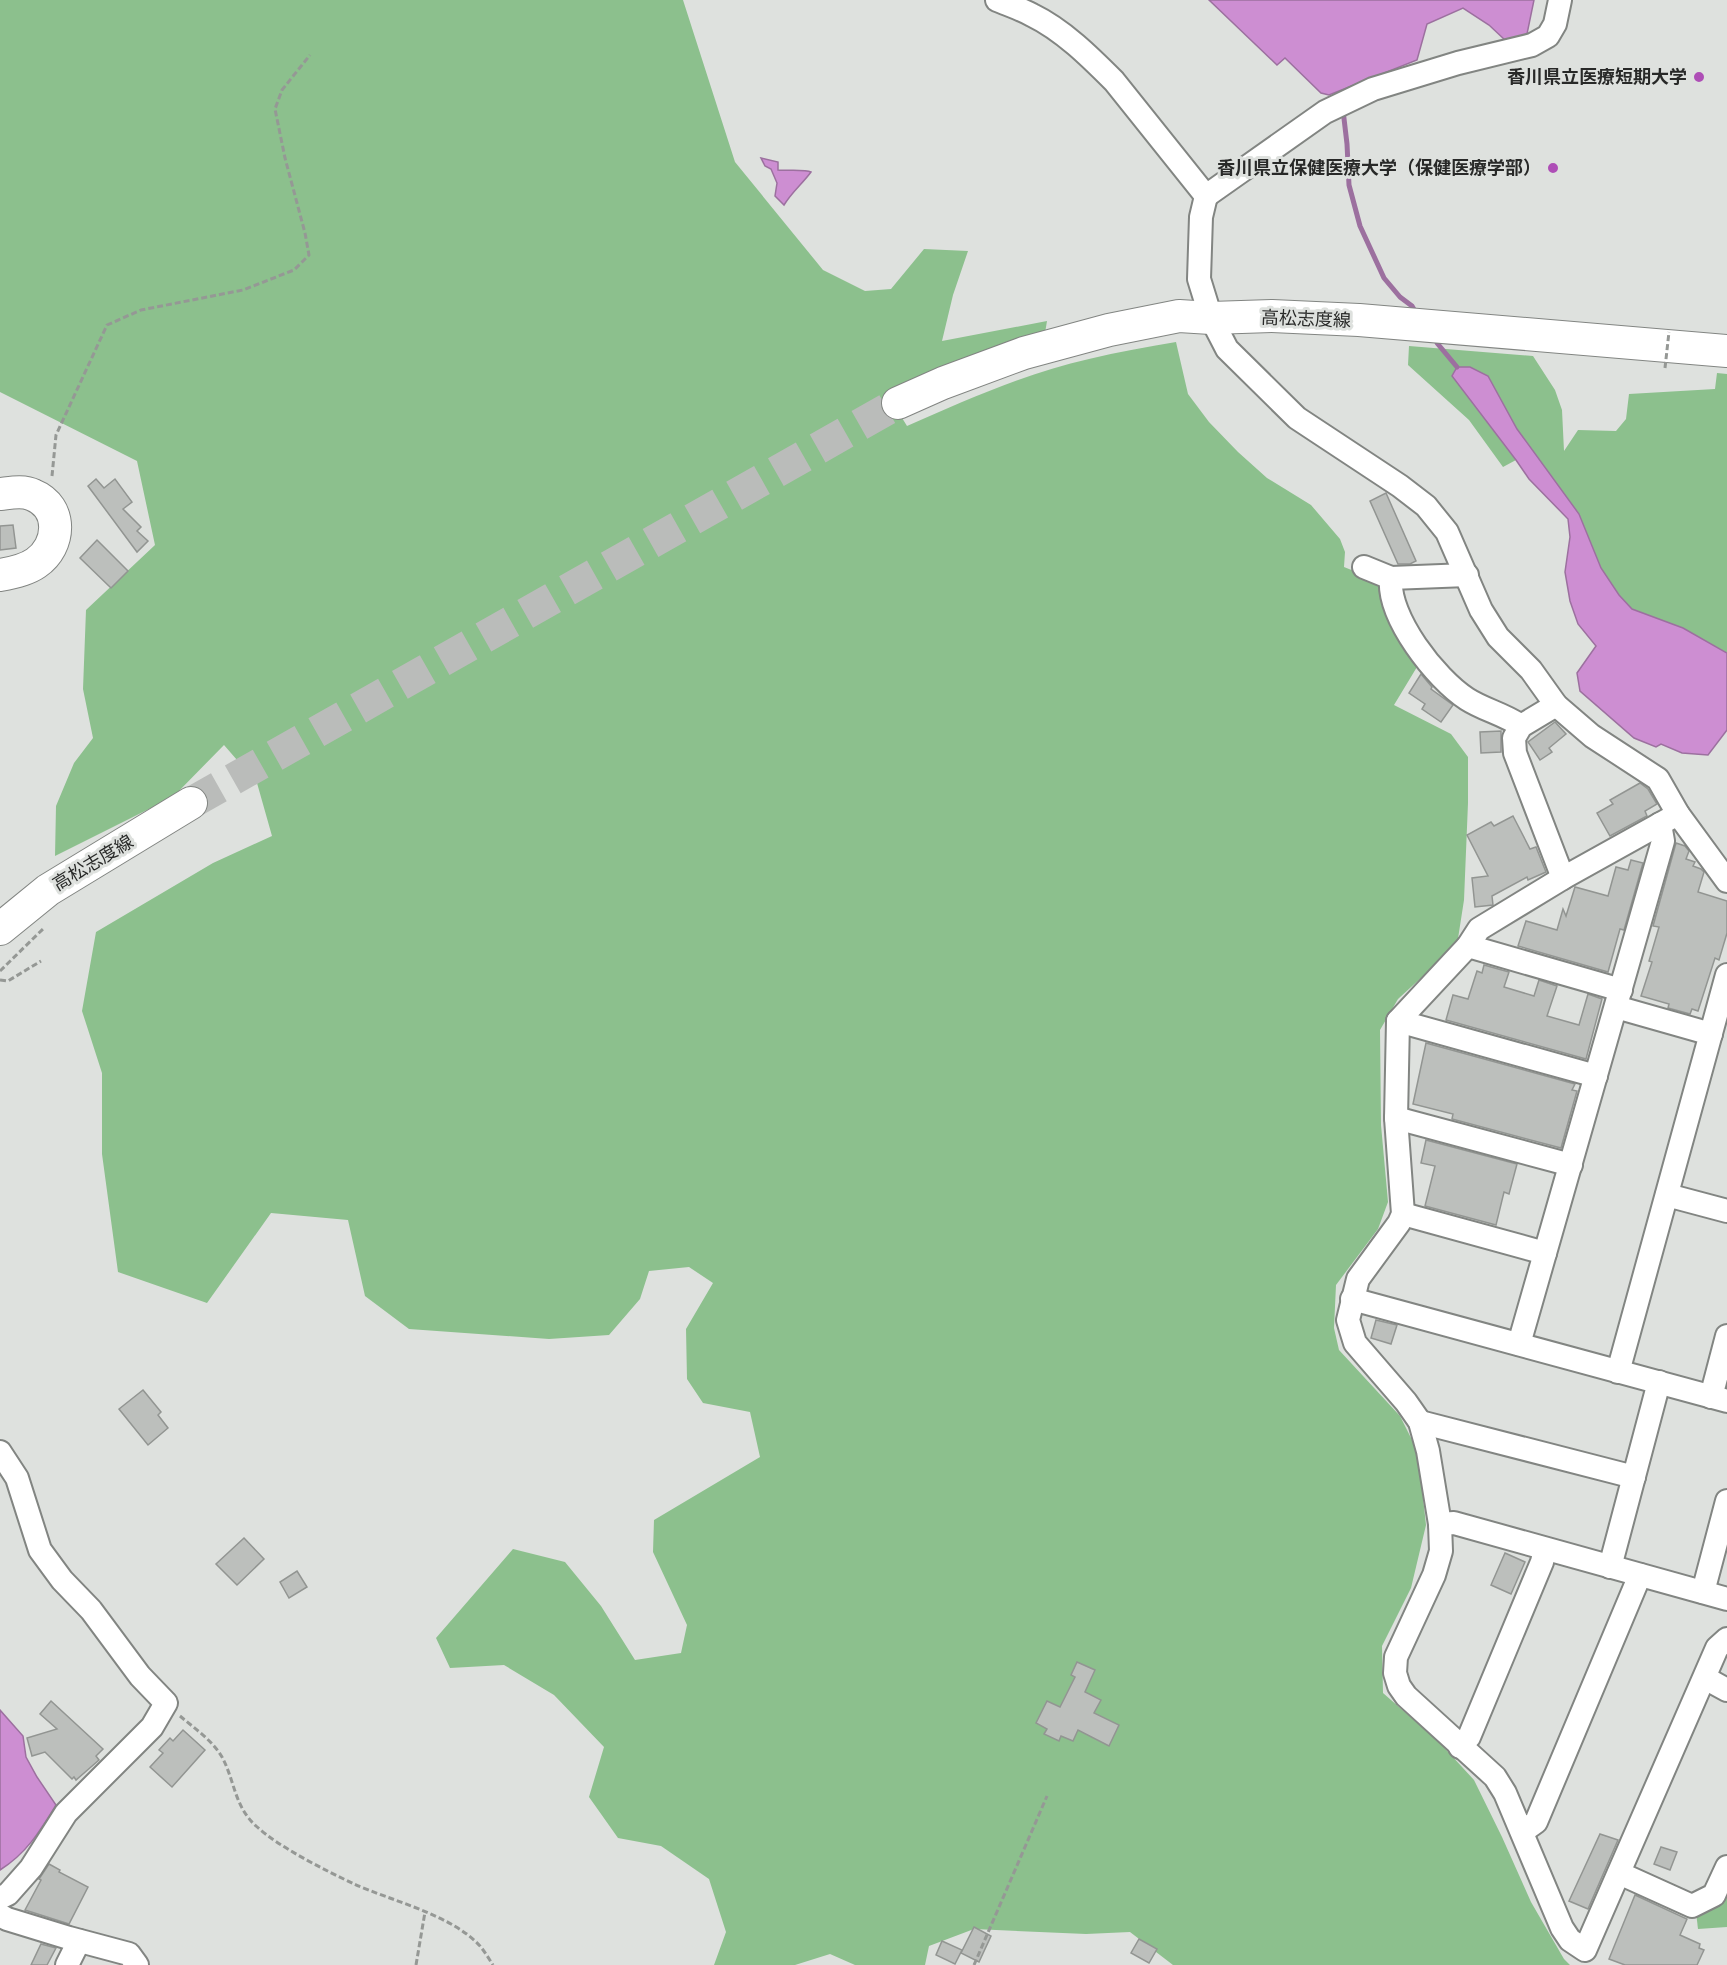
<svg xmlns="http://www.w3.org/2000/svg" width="1727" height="1965" font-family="'Space Grotesk','Noto Sans JP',sans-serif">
<rect width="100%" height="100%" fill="#dee1de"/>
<g fill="#8cc08d">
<path d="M 0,0 L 683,0 L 735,162 L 823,270 L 865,291 L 891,289 L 924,249 L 968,251 L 953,295 L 942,341 L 1047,321 L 1044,339 L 891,400 L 907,426 C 966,400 1026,373 1089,359 C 1118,352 1147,347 1176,342 L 1188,394 L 1209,422 L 1238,452 L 1267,478 L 1311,505 L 1340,539 L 1345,552 L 1344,567 L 1379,581 L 1385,610 L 1420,662 L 1394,705 L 1451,734 L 1468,757 L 1468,803 L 1464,900 L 1457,945 L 1398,999 L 1380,1030 L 1381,1125 L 1388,1202 L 1378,1229 L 1336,1285 L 1334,1328 L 1339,1350 L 1400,1416 L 1418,1452 L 1426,1525 L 1411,1588 L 1382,1646 L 1383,1693 L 1439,1742 L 1474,1780 L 1502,1837 L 1531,1902 L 1564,1959 L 1570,1965 L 1173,1965 L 1130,1932 L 1086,1934 L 974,1929 L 929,1946 L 925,1965 L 855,1965 L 830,1954 L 795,1965 L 714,1965 L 726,1932 L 709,1879 L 661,1846 L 618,1838 L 589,1797 L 604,1747 L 554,1695 L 504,1665 L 450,1668 L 436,1638 L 513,1549 L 565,1562 L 601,1606 L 635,1660 L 681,1653 L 687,1625 L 653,1552 L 654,1520 L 760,1457 L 750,1412 L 703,1403 L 687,1379 L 686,1329 L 713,1283 L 689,1267 L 649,1271 L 640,1299 L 609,1335 L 549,1339 L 409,1329 L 365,1296 L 348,1220 L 271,1213 L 207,1303 L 118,1272 L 102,1154 L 102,1073 L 82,1011 L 96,932 L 213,863 L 272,836 L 257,783 L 224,745 L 173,797 L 55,856 L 56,806 L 74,763 L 93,738 L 83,689 L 86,610 L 155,545 L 137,461 L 0,392 Z"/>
<path d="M 1409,346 L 1533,356 L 1555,390 L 1562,410 L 1564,451 L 1578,430 L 1616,431 L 1626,419 L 1629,394 L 1715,389 L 1717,373 L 1727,374 L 1727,653 L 1683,628 L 1632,609 L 1619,595 L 1601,568 L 1579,514 L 1517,429 L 1488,376 L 1470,367 L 1457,367 L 1452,376 L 1516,460 L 1503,467 L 1469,420 L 1408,365 Z"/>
<path d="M 1727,1880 L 1727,1927 L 1698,1929 L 1696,1912 Z"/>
</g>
<g fill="#cd8ed2" stroke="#9c709f" stroke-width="1.5">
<path d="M 1209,0 L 1534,0 L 1527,34 L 1506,41 L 1489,25 L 1463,8 L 1427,24 L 1417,60 L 1329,95 L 1321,93 L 1285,58 L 1277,65 Z"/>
<path d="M 761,158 L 778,162 L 778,170 C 787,171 805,169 811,172 C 803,183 792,192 784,205 L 775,196 L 777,183 L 771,169 L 765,166 Z"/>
<path d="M 1457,367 L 1470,367 L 1488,376 L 1517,429 L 1579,514 L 1601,568 L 1619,595 L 1632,609 L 1683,628 L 1727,653 L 1727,730 L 1708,755 L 1682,753 L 1661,744 L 1656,747 L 1634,738 L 1580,691 L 1577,673 L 1596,646 L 1578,624 L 1570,601 L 1565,572 L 1570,537 L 1568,519 L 1529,479 L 1516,460 L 1452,376 Z"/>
<path d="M 0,1710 L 23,1736 L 26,1757 L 37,1777 L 56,1805 C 40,1831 27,1853 0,1870 Z"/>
</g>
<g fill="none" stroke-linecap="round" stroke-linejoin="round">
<g stroke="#9c709f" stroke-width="5">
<path d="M 1343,110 L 1347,144 L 1349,185 L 1360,226 L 1384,278 L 1400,297 L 1412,306 L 1416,313"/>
<path d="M 1437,343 L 1457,367"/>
</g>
</g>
<g fill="#bcbfbc" stroke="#929592" stroke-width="1.5">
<path d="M 96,479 L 104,488 L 115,479 L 132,502 L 123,509 L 141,527 L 137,531 L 148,541 L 137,552 L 88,486 Z"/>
<path d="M 1386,493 L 1416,561 L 1410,564 L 1398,564 L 1370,501 Z"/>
<path d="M 13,525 L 16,548 L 0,550 L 0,526 Z"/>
<path d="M 97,540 L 128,571 L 111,588 L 80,558 Z"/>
<path d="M 1421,674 L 1432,687 L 1431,689 L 1453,705 L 1441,722 L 1422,709 L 1425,704 L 1409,693 Z"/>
<path d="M 1555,722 L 1566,734 L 1549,748 L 1552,752 L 1540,760 L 1528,742 Z"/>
<path d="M 1501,731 L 1501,752 L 1481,753 L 1480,732 Z"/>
<path d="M 1640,783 L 1648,789 L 1657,804 L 1645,811 L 1647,816 L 1610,836 L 1597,813 L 1613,804 L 1610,800 Z"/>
<path d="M 1513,816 L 1530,849 L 1536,847 L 1546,872 L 1528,880 L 1527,877 L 1492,896 L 1493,905 L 1475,907 L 1472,878 L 1488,876 L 1467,835 L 1491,822 L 1494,826 Z"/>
<path d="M 1676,843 L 1685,846 L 1689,851 L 1686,859 L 1695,862 L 1693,866 L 1701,869 L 1704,872 L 1698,892 L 1727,901 L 1727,933 L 1719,960 L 1715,958 L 1698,1011 L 1692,1009 L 1690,1014 L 1668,1008 L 1669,1004 L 1641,996 L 1652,962 L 1649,961 L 1659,927 L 1653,926 Z"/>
<path d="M 1631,860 L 1643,863 L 1624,930 L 1620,929 L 1608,972 L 1518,946 L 1526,921 L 1557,930 L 1563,909 L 1566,916 L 1575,887 L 1608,896 L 1616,867 L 1628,870 Z"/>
<path d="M 1484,965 L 1509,972 L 1504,987 L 1534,996 L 1539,980 L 1557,986 L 1547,1016 L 1579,1025 L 1588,994 L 1602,999 L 1586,1059 L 1446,1020 L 1453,995 L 1468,999 L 1477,971 L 1482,973 Z"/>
<path d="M 1426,1043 L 1575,1084 L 1572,1090 L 1577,1091 L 1561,1148 L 1452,1119 L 1453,1114 L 1413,1104 Z"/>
<path d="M 1426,1140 L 1517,1164 L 1509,1194 L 1504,1192 L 1496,1225 L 1425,1206 L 1435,1166 L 1421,1163 Z"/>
<path d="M 1376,1320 L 1397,1325 L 1391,1344 L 1371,1338 Z"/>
<path d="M 143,1390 L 161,1412 L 158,1415 L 168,1428 L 148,1445 L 119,1409 Z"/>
<path d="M 244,1538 L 264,1559 L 237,1585 L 216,1564 Z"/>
<path d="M 1505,1553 L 1525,1562 L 1511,1594 L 1491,1585 Z"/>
<path d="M 297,1571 L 307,1587 L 289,1598 L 280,1582 Z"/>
<path d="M 1077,1662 L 1095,1670 L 1085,1692 L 1101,1700 L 1094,1713 L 1119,1725 L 1109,1746 L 1078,1730 L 1073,1741 L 1061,1736 L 1059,1741 L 1044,1734 L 1047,1729 L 1036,1723 L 1047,1701 L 1060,1707 L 1075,1677 L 1071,1675 Z"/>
<path d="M 51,1701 L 103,1749 L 96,1756 L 99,1760 L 76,1780 L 74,1777 L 72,1779 L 45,1752 L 32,1756 L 27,1738 L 57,1729 L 40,1714 Z"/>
<path d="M 183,1730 L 205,1750 L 172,1787 L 150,1767 L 163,1753 L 159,1750 L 170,1738 L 173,1741 Z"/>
<path d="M 1600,1834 L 1618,1840 L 1588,1909 L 1569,1901 Z"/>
<path d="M 1661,1847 L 1677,1852 L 1670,1870 L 1654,1864 Z"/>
<path d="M 49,1864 L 60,1870 L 59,1872 L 88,1887 L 69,1924 L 25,1910 L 41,1880 L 39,1879 Z"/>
<path d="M 1635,1895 L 1687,1919 L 1680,1935 L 1700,1944 L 1699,1948 L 1704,1950 L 1697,1965 L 1625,1965 L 1609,1959 Z"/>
<path d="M 974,1927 L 991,1936 L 979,1962 L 961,1953 Z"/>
<path d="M 1139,1939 L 1157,1949 L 1149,1963 L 1131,1953 Z"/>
<path d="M 942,1941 L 962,1950 L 955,1964 L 936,1955 Z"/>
<path d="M 41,1944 L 56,1948 L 47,1965 L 31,1965 Z"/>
</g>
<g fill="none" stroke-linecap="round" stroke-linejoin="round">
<path stroke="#babcba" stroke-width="32" stroke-dasharray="32 16" stroke-linecap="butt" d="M 191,803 L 898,403"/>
<defs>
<g id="street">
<path d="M 997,0 C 1009,5 1021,9 1032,15 C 1063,30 1090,57 1114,81 L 1206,196 L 1201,217 L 1199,279 L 1211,318 L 1227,349 L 1297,418 L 1400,486 L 1426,506 L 1447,532 L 1481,610 L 1498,637 L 1531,670 L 1556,705 L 1592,736 L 1658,779 L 1678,814 L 1727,881"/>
<path d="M 1206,196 L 1325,112 L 1373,89 L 1458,63 L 1532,45 L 1548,36 L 1555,24 L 1560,0"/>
<path d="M 1364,567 L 1391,578 C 1387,617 1436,679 1467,699 C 1484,710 1504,714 1521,726"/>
<path d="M 1391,578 L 1467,575"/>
<path d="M 1556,705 L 1521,726 L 1514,738 L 1515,753 L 1563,878"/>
<path d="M 1678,814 L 1563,878 L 1479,929 L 1468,946 L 1398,1021 L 1396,1118 L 1403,1214 L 1399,1223 L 1358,1279 L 1348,1320 L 1355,1343 L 1406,1402 L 1420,1422 L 1428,1451 L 1440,1524 L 1441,1551 L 1434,1575 L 1396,1657 L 1395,1673 L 1399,1686 L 1406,1696 L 1495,1777 L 1505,1793 L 1562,1928 L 1570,1940 L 1585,1950 L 1717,1648 L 1727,1639"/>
<path d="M 1468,946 L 1621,990"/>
<path d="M 1616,1007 L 1711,1034"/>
<path d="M 1398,1021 L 1596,1076"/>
<path d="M 1396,1118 L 1571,1165"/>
<path d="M 1667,1195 L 1727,1211"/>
<path d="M 1403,1214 L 1545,1253"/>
<path d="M 1352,1299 L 1727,1401"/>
<path d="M 1519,1344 L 1663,841 L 1660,824"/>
<path d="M 1618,1372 L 1727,975"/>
<path d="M 1711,1397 L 1727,1336"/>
<path d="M 1420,1422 L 1634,1477"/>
<path d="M 0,1452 L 17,1478 L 40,1550 L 62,1580 L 91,1610 L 140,1676 L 166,1703 L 152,1727 L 66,1813 L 31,1868 L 8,1894 L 0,1898"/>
<path d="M 1440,1524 L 1454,1523 L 1727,1599"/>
<path d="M 1610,1567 L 1659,1382"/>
<path d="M 1703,1592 L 1727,1501"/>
<path d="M 1705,1678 L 1727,1690"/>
<path d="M 1460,1747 L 1469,1737 L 1542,1562 L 1545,1549"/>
<path d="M 1522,1832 L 1536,1822 L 1640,1575"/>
<path d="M 1619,1873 L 1692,1906 L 1714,1895 L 1727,1867"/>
<path d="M 0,1915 L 7,1919 L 69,1938 L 129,1954 L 137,1965"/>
<path d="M 67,1965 L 79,1941"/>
</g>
<g id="secondary">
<path d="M 898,403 L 943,383 L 1024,353 L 1109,330 L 1179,316 L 1211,318 L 1272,316 L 1359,320 L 1727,351"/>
<path d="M 0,494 C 10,493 23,490 33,495 C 63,507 61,546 36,563 C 26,570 12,573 0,575"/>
<path d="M 0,929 L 48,890 L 191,803"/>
</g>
</defs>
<use href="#street" stroke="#828582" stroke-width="26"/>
<use href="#secondary" stroke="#828582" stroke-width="34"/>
<g stroke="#959895" stroke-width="3" stroke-dasharray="6 3" stroke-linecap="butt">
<path d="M 52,476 L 56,435 L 107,325 L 141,310 L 243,290 L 294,270 L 309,255 L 305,233 L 285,158 L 275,109 L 282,90 L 310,55"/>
<path d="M 0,971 L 45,927"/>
<path d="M 0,980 L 8,981 L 41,961"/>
<path d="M 180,1716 C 194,1728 213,1741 222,1757 C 235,1781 234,1806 256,1826 C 280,1848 325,1870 354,1884 C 392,1901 452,1915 480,1946 C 485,1952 489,1959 493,1965"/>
<path d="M 416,1965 L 425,1912"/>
<path d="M 974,1965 L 1047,1796"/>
</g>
<use href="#street" stroke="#fff" stroke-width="22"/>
<use href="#secondary" stroke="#fff" stroke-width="32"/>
<path stroke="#959895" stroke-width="3" stroke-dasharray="6 3" stroke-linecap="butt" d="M 1665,368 L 1669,332"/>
</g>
<g fill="#ae4eb6" stroke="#dee1de" stroke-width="2">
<circle cx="1699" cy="77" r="6"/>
<circle cx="1553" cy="168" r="6"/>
</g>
<g text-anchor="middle" stroke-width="6" stroke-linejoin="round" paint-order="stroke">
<g font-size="18" font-weight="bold" fill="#282928" stroke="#dee1de" text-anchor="end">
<text x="1687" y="83">香川県立医療短期大学</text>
<text x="1541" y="174">香川県立保健医療大学（保健医療学部）</text>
</g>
<g font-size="18" fill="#282928" stroke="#dee1de">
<text transform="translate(1306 319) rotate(2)" y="6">高松志度線</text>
<text transform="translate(93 863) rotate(-31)" y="6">高松志度線</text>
</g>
</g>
</svg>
